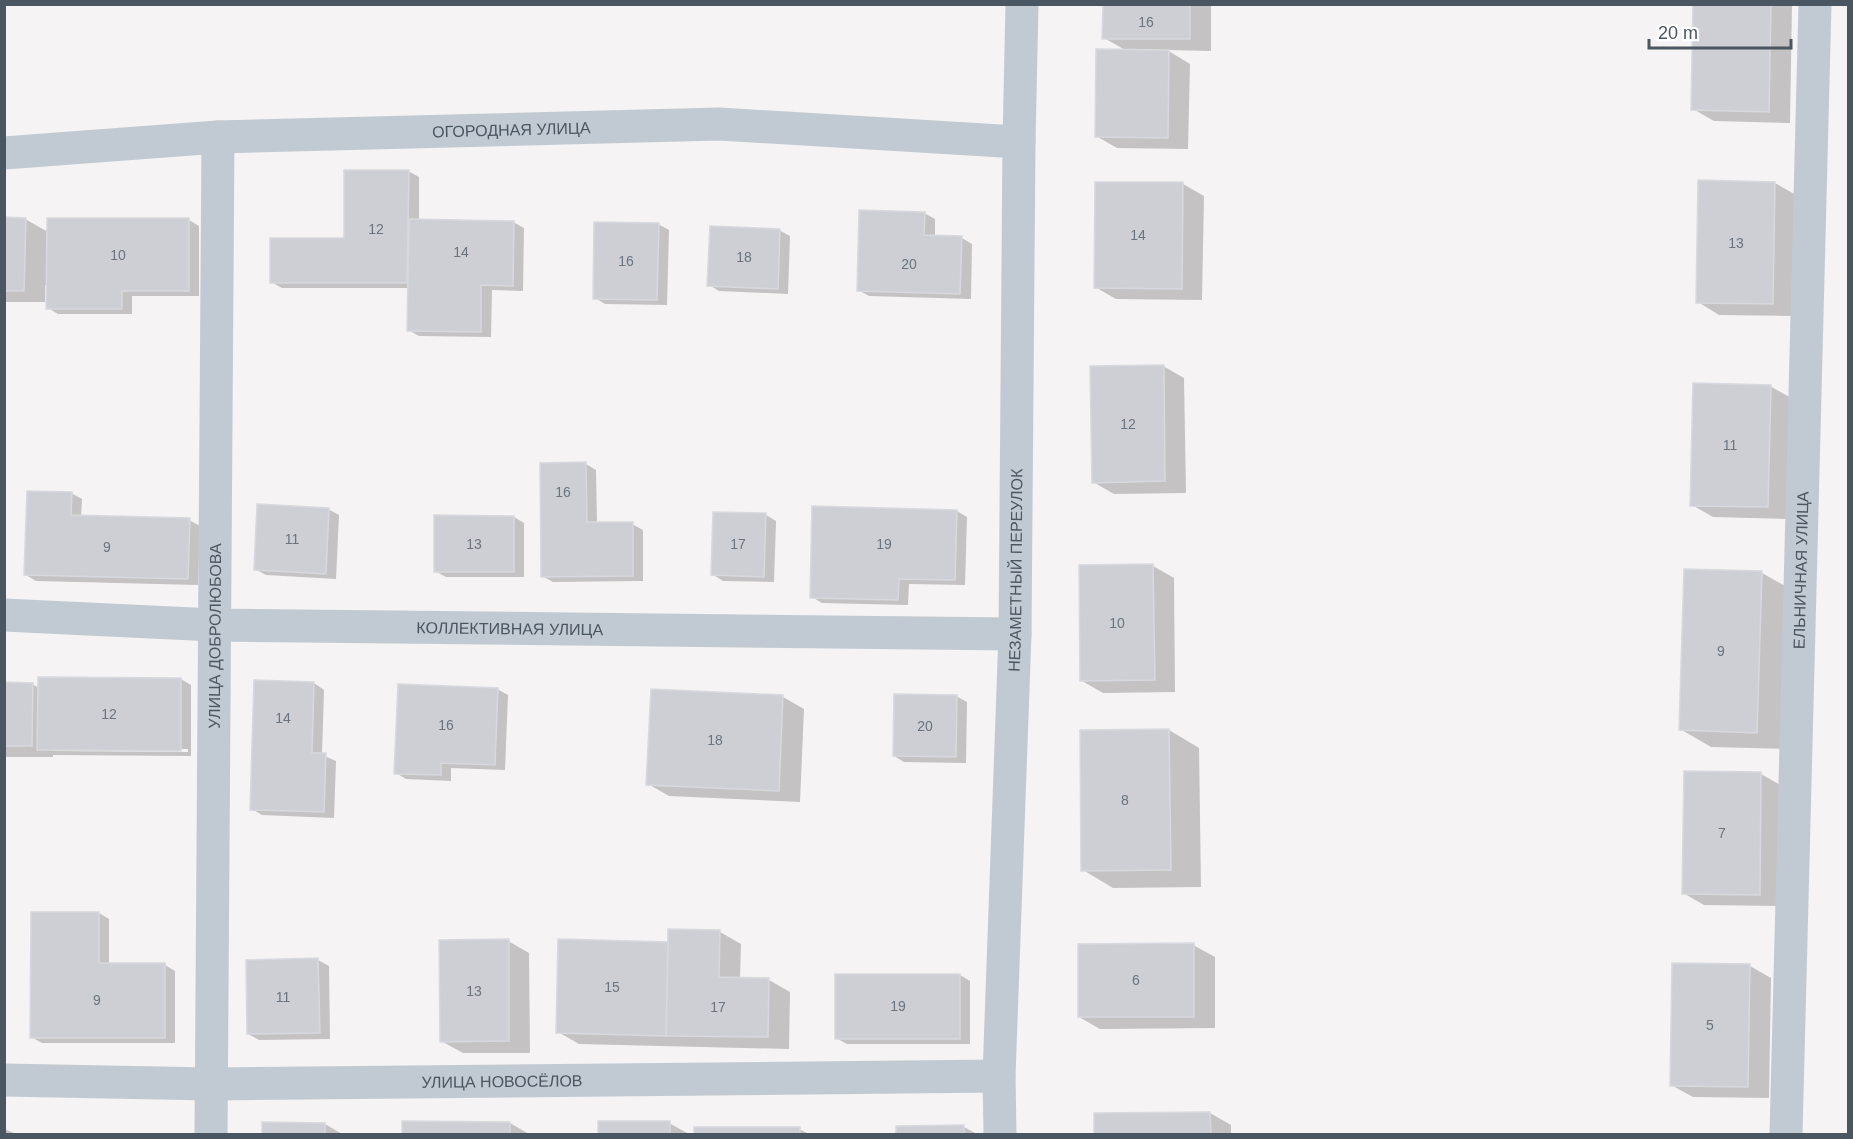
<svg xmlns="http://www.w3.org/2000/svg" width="1853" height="1139" font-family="Arial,sans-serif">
<rect width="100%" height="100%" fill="#f5f3f3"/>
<g fill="#0003" fill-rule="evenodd">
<path d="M 1104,4 L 1211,4 L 1211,51 L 1167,50 L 1190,64 L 1188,149 L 1117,148 L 1096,136 L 1127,51 L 1104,38 Z"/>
<path d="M 1695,4 L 1792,4 L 1790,123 L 1714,121 L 1693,109 Z"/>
<path d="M 408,171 L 419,177 L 419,221 L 513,222 L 524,228 L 523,291 L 492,290 L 491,337 L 419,336 L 408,330 L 409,288 L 282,288 L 271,282 L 346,240 Z"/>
<path d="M 1699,182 L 1775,183 L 1796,195 L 1794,316 L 1719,315 L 1698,302 Z"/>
<path d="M 1183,184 L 1204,196 L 1202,300 L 1116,299 L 1095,287 Z"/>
<path d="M 924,213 L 935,219 L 935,237 L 962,238 L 972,244 L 971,299 L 869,296 L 858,290 Z"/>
<path d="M 4,219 L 25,219 L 48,232 L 189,220 L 199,226 L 199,296 L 132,296 L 132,314 L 58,314 L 48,308 L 48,285 L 45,285 L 45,302 L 4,302 Z"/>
<path d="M 658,224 L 669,230 L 667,305 L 605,304 L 595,298 Z"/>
<path d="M 779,230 L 790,236 L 788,294 L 719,291 L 709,285 Z"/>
<path d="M 1163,366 L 1184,378 L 1186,493 L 1114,494 L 1093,482 Z"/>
<path d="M 1770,386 L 1791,398 L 1789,519 L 1713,517 L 1692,505 Z"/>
<path d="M 586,464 L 596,470 L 597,524 L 632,524 L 643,530 L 643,581 L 553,582 L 542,576 Z"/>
<path d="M 71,493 L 82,499 L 81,517 L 189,520 L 200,526 L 198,585 L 36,581 L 26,575 Z"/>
<path d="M 328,509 L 339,515 L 336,579 L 266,575 L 255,569 Z"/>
<path d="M 957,511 L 967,517 L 965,585 L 909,584 L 908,605 L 822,603 L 812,597 Z"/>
<path d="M 766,515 L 776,521 L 774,582 L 723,581 L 712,574 Z"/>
<path d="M 514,517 L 524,523 L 524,577 L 446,577 L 435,571 Z"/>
<path d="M 1153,566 L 1174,578 L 1175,692 L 1103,693 L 1082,681 Z"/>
<path d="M 1686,570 L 1762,573 L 1792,590 L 1787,749 L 1711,747 L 1680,729 Z"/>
<path d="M 181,679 L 191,685 L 191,756 L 53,755 L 53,757 L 4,757 L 4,684 L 32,684 L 39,688 ZM 53,748 L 188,749 L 188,752 L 53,751 Z"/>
<path d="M 314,683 L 324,690 L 322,755 L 336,761 L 334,818 L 262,815 L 252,809 Z"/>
<path d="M 497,689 L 508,695 L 505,770 L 451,768 L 451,781 L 406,779 L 396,773 Z"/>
<path d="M 956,696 L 967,702 L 966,763 L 904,762 L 894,756 Z"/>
<path d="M 783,697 L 804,709 L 800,802 L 669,796 L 648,784 Z"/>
<path d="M 1169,730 L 1199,748 L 1201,887 L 1113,888 L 1083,870 Z"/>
<path d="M 1761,774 L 1782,786 L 1780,906 L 1704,905 L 1683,893 Z"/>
<path d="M 99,913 L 109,919 L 109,964 L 165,965 L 175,971 L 175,1043 L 42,1043 L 31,1037 Z"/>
<path d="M 720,932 L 741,944 L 740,979 L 769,980 L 790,992 L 789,1049 L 579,1044 L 558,1032 L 669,943 Z"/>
<path d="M 508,941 L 529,953 L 530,1053 L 463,1053 L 441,1041 Z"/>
<path d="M 1193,945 L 1215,957 L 1215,1028 L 1100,1029 L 1079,1017 Z"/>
<path d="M 318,960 L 329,966 L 330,1039 L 259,1040 L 248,1034 L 247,961 Z"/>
<path d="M 1750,966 L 1771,978 L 1769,1098 L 1693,1097 L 1671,1085 Z"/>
<path d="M 960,975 L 970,981 L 970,1044 L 847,1044 L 836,1038 Z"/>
<path d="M 1210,1113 L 1231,1125 L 1231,1134 L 1096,1134 L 1096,1114 Z"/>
<path d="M 404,1123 L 510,1123 L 529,1134 L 404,1134 Z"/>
<path d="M 600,1123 L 669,1123 L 689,1134 L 600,1134 Z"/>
<path d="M 264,1124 L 325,1124 L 342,1134 L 264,1134 Z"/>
<path d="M 964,1127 L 977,1134 L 898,1134 L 898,1128 Z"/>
<path d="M 695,1128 L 799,1129 L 809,1134 L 695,1134 Z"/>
<path d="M 4,1129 L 5,1129 L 16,1134 L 4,1134 Z"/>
</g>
<g fill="#cdcfd5" stroke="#d7d9de" stroke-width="1.5">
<path d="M 1103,4 L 1190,4 L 1190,39 L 1102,39 Z"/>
<path d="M 1693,4 L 1771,4 L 1769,112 L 1691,110 Z"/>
<path d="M 1096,49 L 1169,50 L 1168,138 L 1095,137 Z"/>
<path d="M 344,170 L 409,170 L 407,283 L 270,283 L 270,238 L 344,238 Z"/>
<path d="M 1698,180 L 1775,182 L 1773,304 L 1696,303 Z"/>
<path d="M 1095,182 L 1183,182 L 1182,289 L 1094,288 Z"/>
<path d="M 859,210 L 925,212 L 924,235 L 962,236 L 960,294 L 857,291 Z"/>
<path d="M 4,217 L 26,218 L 24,291 L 4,291 Z"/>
<path d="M 47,218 L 189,218 L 189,291 L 122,291 L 122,309 L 46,309 Z"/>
<path d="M 409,219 L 514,221 L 513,286 L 481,285 L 481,332 L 407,331 Z"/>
<path d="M 594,222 L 659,223 L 657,300 L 593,299 Z"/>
<path d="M 710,226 L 780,229 L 778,289 L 707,286 Z"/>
<path d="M 1164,365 L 1165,481 L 1092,483 L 1090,366 Z"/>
<path d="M 1693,383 L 1771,385 L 1768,507 L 1690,506 Z"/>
<path d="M 586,462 L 587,522 L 633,522 L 633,576 L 541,577 L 540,463 Z"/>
<path d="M 27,491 L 72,492 L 71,515 L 190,518 L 188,579 L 24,575 Z"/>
<path d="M 257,504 L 329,508 L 326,574 L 254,570 Z"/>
<path d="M 812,506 L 957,510 L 955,580 L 899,579 L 898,600 L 810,598 Z"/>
<path d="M 713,512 L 766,513 L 764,577 L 711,575 Z"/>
<path d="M 434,515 L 514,516 L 514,572 L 434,572 Z"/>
<path d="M 1153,564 L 1155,680 L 1080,681 L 1079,565 Z"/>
<path d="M 1684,569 L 1762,571 L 1757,733 L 1679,730 Z"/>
<path d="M 38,677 L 181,678 L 181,751 L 37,750 Z"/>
<path d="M 254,680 L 314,682 L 312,753 L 326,753 L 324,812 L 250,810 Z"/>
<path d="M 4,682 L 33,683 L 32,746 L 4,746 Z"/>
<path d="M 398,684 L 498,688 L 495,765 L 441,763 L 441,775 L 394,774 Z"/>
<path d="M 651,689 L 783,695 L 779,791 L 646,785 Z"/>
<path d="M 894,694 L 957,695 L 956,757 L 893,756 Z"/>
<path d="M 1169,729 L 1171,870 L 1081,871 L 1080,730 Z"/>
<path d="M 1684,771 L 1761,772 L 1760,895 L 1682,894 Z"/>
<path d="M 31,912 L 99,912 L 99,963 L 165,963 L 165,1038 L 30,1038 Z"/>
<path d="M 668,929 L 720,930 L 719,977 L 769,978 L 768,1037 L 666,1036 Z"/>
<path d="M 509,939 L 509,1041 L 440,1042 L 439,940 Z"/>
<path d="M 558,939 L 668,942 L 666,1036 L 556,1033 Z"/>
<path d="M 1194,943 L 1194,1017 L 1078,1017 L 1078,944 Z"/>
<path d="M 318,958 L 320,1033 L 247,1034 L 246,960 Z"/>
<path d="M 1672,963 L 1750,964 L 1748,1087 L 1670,1086 Z"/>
<rect x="835" y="974" width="125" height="65"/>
<path d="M 1210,1112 L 1211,1134 L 1094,1134 L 1094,1113 Z"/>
<path d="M 402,1121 L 510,1122 L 510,1134 L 402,1134 Z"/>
<rect x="598" y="1121" width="72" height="13"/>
<path d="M 262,1122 L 325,1123 L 325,1134 L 262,1134 Z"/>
<path d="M 964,1125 L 964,1134 L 896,1134 L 896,1126 Z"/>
<rect x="694" y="1127" width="106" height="7"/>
</g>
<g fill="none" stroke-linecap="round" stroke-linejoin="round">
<g stroke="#c1cad2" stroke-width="33">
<path id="s1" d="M 4,153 L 218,137 L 719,124 L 1019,142"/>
<path id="s2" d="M 4,615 L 214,625 L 1015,634"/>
<path id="s3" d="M 4,1080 L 211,1084 L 999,1076"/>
<path id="s4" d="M 211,1134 L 218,137"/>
<path id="s5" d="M 1000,1134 L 999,1076 L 1015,634 L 1019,142 L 1022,4"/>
<path id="s6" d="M 1786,1134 L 1815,4"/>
</g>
</g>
<g text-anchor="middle" stroke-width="4.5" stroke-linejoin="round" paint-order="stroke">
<g font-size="14" fill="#6b747e">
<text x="1146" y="27">16</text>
<text x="376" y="234">12</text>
<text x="1138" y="240">14</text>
<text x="1736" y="248">13</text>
<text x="461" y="257">14</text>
<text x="118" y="260">10</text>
<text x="744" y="262">18</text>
<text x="626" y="266">16</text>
<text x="909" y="269">20</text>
<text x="1128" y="429">12</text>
<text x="1730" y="450">11</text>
<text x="563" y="497">16</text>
<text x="292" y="544">11</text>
<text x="474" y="549">13</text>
<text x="738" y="549">17</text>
<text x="884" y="549">19</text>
<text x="107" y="552">9</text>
<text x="1117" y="628">10</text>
<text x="1721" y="656">9</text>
<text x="109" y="719">12</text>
<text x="283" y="723">14</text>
<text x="446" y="730">16</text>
<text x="925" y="731">20</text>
<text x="715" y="745">18</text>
<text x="1125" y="805">8</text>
<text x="1722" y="838">7</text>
<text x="1136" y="985">6</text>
<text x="612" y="992">15</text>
<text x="474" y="996">13</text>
<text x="283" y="1002">11</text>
<text x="97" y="1005">9</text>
<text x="898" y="1011">19</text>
<text x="718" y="1012">17</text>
<text x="1710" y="1030">5</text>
</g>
<g font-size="16" fill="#4a5661" stroke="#fff">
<text dy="6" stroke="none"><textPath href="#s1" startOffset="508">ОГОРОДНАЯ УЛИЦА</textPath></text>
<text dy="6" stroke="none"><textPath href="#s5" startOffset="564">НЕЗАМЕТНЫЙ ПЕРЕУЛОК</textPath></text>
<text dy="6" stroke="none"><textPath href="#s6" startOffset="564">ЕЛЬНИЧНАЯ УЛИЦА</textPath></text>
<text dy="6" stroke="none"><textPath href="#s2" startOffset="506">КОЛЛЕКТИВНАЯ УЛИЦА</textPath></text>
<text dy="6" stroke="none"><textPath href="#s4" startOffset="498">УЛИЦА ДОБРОЛЮБОВА</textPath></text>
<text dy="6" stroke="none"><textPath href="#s3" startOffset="498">УЛИЦА НОВОСЁЛОВ</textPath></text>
</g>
</g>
<rect width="1853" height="1139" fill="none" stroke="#4a5661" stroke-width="12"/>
<path d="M1649 39v9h142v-9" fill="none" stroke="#4a5661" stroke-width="3"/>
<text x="1658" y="39" font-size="18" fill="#4a5661" stroke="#ffffff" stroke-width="4.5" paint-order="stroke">20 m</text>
</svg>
